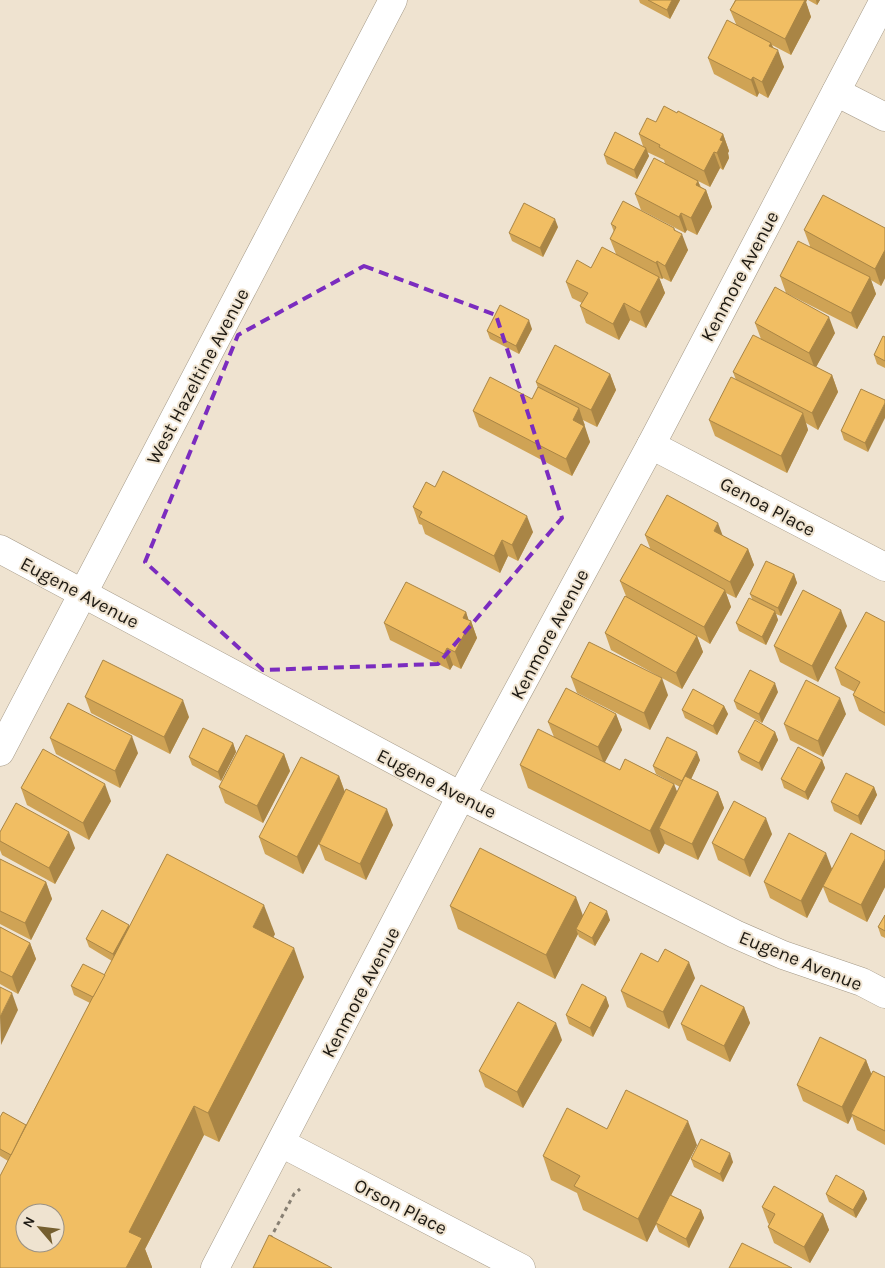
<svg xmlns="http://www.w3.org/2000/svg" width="885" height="1268" font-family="Karla,sans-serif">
<rect width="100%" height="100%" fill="#efe3d0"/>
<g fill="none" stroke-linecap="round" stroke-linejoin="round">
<defs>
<g id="minor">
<path d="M 836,92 L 885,117"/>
<path d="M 651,445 L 885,567"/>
<path d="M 0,549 L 461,796 L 735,934 L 783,955 L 862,982 L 885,994"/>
<path d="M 0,752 L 393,0"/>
<path d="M 281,1143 L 521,1268"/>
<path d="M 215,1268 L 461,796 L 651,445 L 884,0"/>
</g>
</defs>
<use href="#minor" stroke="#a49987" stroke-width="29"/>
<path stroke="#877f72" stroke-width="3" stroke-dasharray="4 4" stroke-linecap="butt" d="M 270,1239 L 294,1194 L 300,1189"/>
<use href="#minor" stroke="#fff" stroke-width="28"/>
</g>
<g fill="#cfa355">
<path d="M 639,0 L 680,0 L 670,19 L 640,3 Z"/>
<path d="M 735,0 L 807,0 L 806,2 L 811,17 L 791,55 L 772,45 L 784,67 L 768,98 L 759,93 L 757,97 L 714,74 L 708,58 L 736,24 L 730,10 Z"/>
<path d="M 808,0 L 820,0 L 817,5 Z"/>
<path d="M 639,134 L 723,134 L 729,151 L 728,153 L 729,158 L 723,170 L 720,168 L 710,187 L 698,181 L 701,187 L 706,190 L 712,207 L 697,235 L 687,230 L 685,233 L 641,210 L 635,194 L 665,164 L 664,160 L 647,152 L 649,156 L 637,179 L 607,164 L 604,155 L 643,146 Z"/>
<path d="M 611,224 L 675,230 L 688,250 L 671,282 L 663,278 L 662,279 L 659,278 L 665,293 L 646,328 L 630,320 L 619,340 L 586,323 L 580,306 L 582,303 L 572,298 L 566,282 L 616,254 L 610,239 L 614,232 Z"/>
<path d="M 558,227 L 543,257 L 512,241 L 509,233 Z"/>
<path d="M 885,228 L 885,278 L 881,286 L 871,280 L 876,294 L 857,329 L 786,293 L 780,276 L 810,246 L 804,230 Z"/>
<path d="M 755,323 L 835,333 L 816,367 L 832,375 L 838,392 L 818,430 L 806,423 L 808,430 L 787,473 L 715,436 L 709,420 L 736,380 L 733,372 L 761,339 Z"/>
<path d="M 532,329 L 519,354 L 490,339 L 487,331 Z"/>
<path d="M 885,337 L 885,368 L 877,364 L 874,355 Z"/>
<path d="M 610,374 L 616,390 L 597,427 L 583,420 L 585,425 L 584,426 L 590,442 L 572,476 L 479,427 L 473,411 L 532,399 L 538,388 L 536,382 Z"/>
<path d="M 861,389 L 868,452 L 844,440 L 841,431 Z"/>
<path d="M 435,487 L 533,532 L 518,561 L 508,556 L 500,573 L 425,534 L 422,525 L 419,524 L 413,507 Z"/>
<path d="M 645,535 L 723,536 L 748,549 L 754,565 L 736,598 L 726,593 L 731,607 L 710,644 L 697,636 L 703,652 L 682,689 L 611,650 L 605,633 L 626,596 L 620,581 L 650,548 Z"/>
<path d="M 794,574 L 797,583 L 781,616 L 776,614 L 778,620 L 766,645 L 739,631 L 736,623 L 752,599 L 750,594 Z"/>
<path d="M 466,612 L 468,620 L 471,621 L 477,638 L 461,669 L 453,665 L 450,670 L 390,640 L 384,623 Z"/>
<path d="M 885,622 L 885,726 L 859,711 L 853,695 L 855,692 L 841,685 L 835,668 Z"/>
<path d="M 847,626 L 818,682 L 780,662 L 774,646 Z"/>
<path d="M 571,677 L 668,695 L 650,730 L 577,693 Z"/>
<path d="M 778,692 L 762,723 L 737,709 L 734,701 Z"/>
<path d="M 85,697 L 189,717 L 170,754 L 91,713 Z"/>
<path d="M 724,706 L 728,714 L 717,735 L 685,718 L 682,710 Z"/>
<path d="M 616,714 L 622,730 L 604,763 L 620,770 L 674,784 L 677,792 L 680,787 L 656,774 L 653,766 L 700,760 L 691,779 L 718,792 L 724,808 L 698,860 L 665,844 L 665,843 L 659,854 L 528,788 L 520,765 L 554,737 L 548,722 Z"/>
<path d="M 846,714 L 823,757 L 790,740 L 784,724 Z"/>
<path d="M 775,732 L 778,740 L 762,771 L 741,760 L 738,752 Z"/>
<path d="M 50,738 L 138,753 L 120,788 L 56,754 Z"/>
<path d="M 233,743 L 236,752 L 221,781 L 192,765 L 189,757 Z"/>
<path d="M 284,754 L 290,771 L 263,823 L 225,803 L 219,787 Z"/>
<path d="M 822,760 L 825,768 L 808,800 L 784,788 L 781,779 Z"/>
<path d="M 339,776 L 345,792 L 393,825 L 366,880 L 325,860 L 319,844 L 329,825 L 303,874 L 265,854 L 259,837 Z"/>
<path d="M 874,787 L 877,795 L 861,825 L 834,811 L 831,802 Z"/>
<path d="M 21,788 L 111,801 L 89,840 L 27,805 Z"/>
<path d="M 0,832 L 75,848 L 55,884 L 2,855 L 0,850 Z"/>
<path d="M 772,834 L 750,877 L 718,860 L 712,843 Z"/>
<path d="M 885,851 L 885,887 L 867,922 L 829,902 L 823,887 L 807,918 L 770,898 L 764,882 L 832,868 Z"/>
<path d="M 0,859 L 46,882 L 52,899 L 31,940 L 0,924 Z"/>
<path d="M 450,906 L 583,916 L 610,920 L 595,946 L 579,937 L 578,934 L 555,979 L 458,929 Z"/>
<path d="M 885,915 L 885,938 L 881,936 L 878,927 Z"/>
<path d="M 0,927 L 30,943 L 36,959 L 18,994 L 0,984 Z"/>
<path d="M 130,927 L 275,934 L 273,937 L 304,977 L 219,1142 L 204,1135 L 145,1249 L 152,1267 L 152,1268 L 0,1268 L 8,1161 L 0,1156 L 0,1117 L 26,1125 L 90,1003 L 74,995 L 71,986 L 105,975 L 112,961 L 89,947 L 86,939 Z"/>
<path d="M 658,962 L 695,978 L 669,1029 L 627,1007 L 621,991 Z"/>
<path d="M 606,997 L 609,1006 L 593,1037 L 569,1024 L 566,1015 Z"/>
<path d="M 744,1007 L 750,1023 L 730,1062 L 687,1040 L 681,1024 Z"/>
<path d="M 562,1040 L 523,1108 L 485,1087 L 479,1071 Z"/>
<path d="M 866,1060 L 871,1073 L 885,1077 L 885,1145 L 857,1130 L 852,1116 L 848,1124 L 803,1101 L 797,1085 Z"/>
<path d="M 607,1129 L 697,1145 L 671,1195 L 701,1210 L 704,1218 L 689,1248 L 659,1232 L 656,1224 L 647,1242 L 583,1210 L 577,1193 L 551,1180 L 543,1156 Z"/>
<path d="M 691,1159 L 733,1162 L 723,1182 L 694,1167 Z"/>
<path d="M 864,1191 L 867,1199 L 856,1218 L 829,1202 L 826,1194 Z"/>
<path d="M 762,1207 L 823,1214 L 829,1230 L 810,1263 L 774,1243 L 768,1227 L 769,1224 L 768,1223 Z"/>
</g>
<g fill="#a98545">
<path d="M 672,0 L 680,0 L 670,19 L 667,10 Z"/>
<path d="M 804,0 L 807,0 L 806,2 L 811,17 L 791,55 L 785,39 Z"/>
<path d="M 816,0 L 820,0 L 817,5 Z"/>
<path d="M 771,43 L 776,55 L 778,50 L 784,67 L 768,98 L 762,82 L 769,46 Z"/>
<path d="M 753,77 L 759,93 L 757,97 L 751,80 Z"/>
<path d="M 723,134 L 729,151 L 728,153 L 729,158 L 723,170 L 717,153 L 720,140 Z"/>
<path d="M 646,148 L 649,156 L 637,179 L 634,170 Z"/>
<path d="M 714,152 L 720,168 L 710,187 L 704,171 Z"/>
<path d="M 698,181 L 703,195 L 706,190 L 712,207 L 697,235 L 691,218 L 696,185 Z"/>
<path d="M 681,213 L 687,230 L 685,233 L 679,217 Z"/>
<path d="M 555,219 L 558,227 L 543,257 L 540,248 Z"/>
<path d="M 674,228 L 679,240 L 682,234 L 688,250 L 671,282 L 665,266 Z"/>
<path d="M 885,250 L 885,278 L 881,286 L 875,269 Z"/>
<path d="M 657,261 L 663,278 L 662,279 L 656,263 Z"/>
<path d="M 659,277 L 665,293 L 646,328 L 640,312 Z"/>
<path d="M 870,277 L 876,294 L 857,329 L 851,313 Z"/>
<path d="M 624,303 L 630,320 L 619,340 L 613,324 Z"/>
<path d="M 829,317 L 835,333 L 815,369 L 809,353 Z"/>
<path d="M 529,320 L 532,329 L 519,354 L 516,346 Z"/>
<path d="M 610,374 L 616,390 L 597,427 L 591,410 Z"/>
<path d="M 832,375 L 838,392 L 818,430 L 812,413 Z"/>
<path d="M 885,403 L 885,418 L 868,452 L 865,443 Z"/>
<path d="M 579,408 L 590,442 L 572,476 L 566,459 L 573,420 Z"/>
<path d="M 803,413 L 808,430 L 787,473 L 781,456 Z"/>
<path d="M 527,516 L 533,532 L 518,561 L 512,545 Z"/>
<path d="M 718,523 L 724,539 L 714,531 Z"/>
<path d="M 502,540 L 508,556 L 500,573 L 494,556 Z"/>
<path d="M 748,549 L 754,565 L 736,598 L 730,582 Z"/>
<path d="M 794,574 L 797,583 L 781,616 L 778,608 Z"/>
<path d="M 725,590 L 731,607 L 710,644 L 704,627 Z"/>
<path d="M 841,610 L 847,626 L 818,682 L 812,666 Z"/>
<path d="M 775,611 L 778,620 L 766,645 L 762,637 Z"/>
<path d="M 466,612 L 470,624 L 471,621 L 477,638 L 461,669 L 455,652 L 463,618 Z"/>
<path d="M 697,636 L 703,652 L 682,689 L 676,673 Z"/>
<path d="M 447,648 L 453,665 L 450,670 L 444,654 Z"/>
<path d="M 662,678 L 668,695 L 650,730 L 644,713 Z"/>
<path d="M 775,683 L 778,692 L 762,723 L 759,714 Z"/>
<path d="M 840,698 L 846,714 L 823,757 L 818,741 Z"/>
<path d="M 183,700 L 189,717 L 170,754 L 164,737 Z"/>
<path d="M 724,706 L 728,714 L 717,735 L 713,726 Z"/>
<path d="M 616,714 L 622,730 L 604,764 L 598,747 Z"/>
<path d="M 775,732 L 778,740 L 762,771 L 759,763 Z"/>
<path d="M 132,736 L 138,753 L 120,788 L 115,771 Z"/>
<path d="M 233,743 L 236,752 L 221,781 L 218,772 Z"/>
<path d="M 697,752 L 700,760 L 686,790 L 682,781 Z"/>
<path d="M 284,754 L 290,771 L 263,823 L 257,806 Z"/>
<path d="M 822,760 L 825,768 L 808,800 L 805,792 Z"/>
<path d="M 339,776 L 345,793 L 303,874 L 297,857 Z"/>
<path d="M 105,784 L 111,801 L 89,840 L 83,823 Z"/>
<path d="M 674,784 L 683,807 L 659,828 L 665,843 L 659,854 L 650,831 Z"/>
<path d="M 874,787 L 877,795 L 861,825 L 858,816 Z"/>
<path d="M 718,792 L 724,808 L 698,860 L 692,844 Z"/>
<path d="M 387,809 L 393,825 L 366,880 L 360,864 Z"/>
<path d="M 766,818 L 772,834 L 750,877 L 744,860 Z"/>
<path d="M 69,832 L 75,848 L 55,884 L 49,868 Z"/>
<path d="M 826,853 L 832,869 L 807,918 L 801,901 Z"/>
<path d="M 885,859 L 885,887 L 867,922 L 861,905 Z"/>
<path d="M 46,882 L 52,899 L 31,940 L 25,923 Z"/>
<path d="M 576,897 L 585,921 L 576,929 L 578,934 L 555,979 L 546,955 Z"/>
<path d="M 264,905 L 275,934 L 264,956 L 253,927 Z"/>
<path d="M 607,911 L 610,920 L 595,946 L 592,938 Z"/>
<path d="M 129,925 L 132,934 L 116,963 L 113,954 Z"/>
<path d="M 30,943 L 36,959 L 18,994 L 12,977 Z"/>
<path d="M 294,948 L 304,977 L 219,1142 L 208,1113 Z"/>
<path d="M 689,962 L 695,978 L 669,1029 L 663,1012 Z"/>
<path d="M 12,993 L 18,1010 L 1,1045 L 0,1017 Z"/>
<path d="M 606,997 L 609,1006 L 593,1037 L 590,1028 Z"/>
<path d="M 744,1007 L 750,1023 L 730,1062 L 724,1046 Z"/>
<path d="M 556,1023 L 562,1040 L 523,1108 L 517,1092 Z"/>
<path d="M 866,1060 L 872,1076 L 851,1114 L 852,1116 L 848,1124 L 842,1107 Z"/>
<path d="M 194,1106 L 204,1135 L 145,1249 L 152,1267 L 152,1268 L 126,1268 L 129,1232 Z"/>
<path d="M 688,1121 L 697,1145 L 647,1242 L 638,1219 Z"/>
<path d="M 730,1153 L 733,1162 L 723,1182 L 720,1174 Z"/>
<path d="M 864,1191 L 867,1199 L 856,1218 L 853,1210 Z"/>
<path d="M 701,1210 L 704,1218 L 689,1248 L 686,1239 Z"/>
<path d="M 823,1214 L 829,1230 L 810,1263 L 804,1247 Z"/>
</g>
<g fill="#f1be63" stroke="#a98545" fill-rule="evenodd">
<path d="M 648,0 L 672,0 L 667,10 Z"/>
<path d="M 736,0 L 805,0 L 785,39 L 730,10 Z"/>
<path d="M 727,20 L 771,43 L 769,46 L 778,50 L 762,82 L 753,77 L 751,80 L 708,58 Z"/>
<path d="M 664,106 L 677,113 L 678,111 L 723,134 L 720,140 L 723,141 L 717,153 L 714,152 L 704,171 L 659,147 L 660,145 L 639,134 L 647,118 L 656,122 Z"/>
<path d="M 615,132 L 646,148 L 634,170 L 604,155 Z"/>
<path d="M 654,158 L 698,181 L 696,185 L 706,190 L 691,218 L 681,213 L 679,217 L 635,194 Z"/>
<path d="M 823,195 L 885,228 L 885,250 L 875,269 L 804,230 Z"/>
<path d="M 623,201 L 674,228 L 674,230 L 682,234 L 665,266 L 657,261 L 656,263 L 610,239 L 616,227 L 611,224 Z"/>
<path d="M 524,203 L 555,219 L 540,248 L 509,233 Z"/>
<path d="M 798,241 L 870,277 L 851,313 L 780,276 Z"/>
<path d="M 602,247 L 659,277 L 640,312 L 624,303 L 613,324 L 580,306 L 588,293 L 566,282 L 577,260 L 591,268 Z"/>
<path d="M 775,287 L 829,317 L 809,353 L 755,323 Z"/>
<path d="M 500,305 L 529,320 L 516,346 L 487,331 Z"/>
<path d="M 753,335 L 832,375 L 812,413 L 733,372 Z"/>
<path d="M 883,336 L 885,337 L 885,361 L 874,355 Z"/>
<path d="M 555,345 L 610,374 L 591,410 L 536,382 Z"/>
<path d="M 490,377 L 532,399 L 538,387 L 579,408 L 573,420 L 584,426 L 566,459 L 473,411 Z"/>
<path d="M 731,377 L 803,413 L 781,456 L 709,420 Z"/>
<path d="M 861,389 L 885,400 L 885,403 L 865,443 L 841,431 Z"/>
<path d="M 443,471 L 527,516 L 512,545 L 502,540 L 494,556 L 419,517 L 422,512 L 413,507 L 426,482 L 435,487 Z"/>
<path d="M 667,495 L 718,523 L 714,531 L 748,549 L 730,582 L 645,535 Z"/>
<path d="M 641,544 L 725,590 L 704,627 L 620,581 Z"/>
<path d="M 766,561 L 794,574 L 778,608 L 750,594 Z"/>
<path d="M 406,582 L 466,612 L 463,618 L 471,621 L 455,652 L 447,648 L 444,654 L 384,623 Z"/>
<path d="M 803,590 L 841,610 L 812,666 L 774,646 Z"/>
<path d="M 625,596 L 697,636 L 676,673 L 605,633 Z"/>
<path d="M 749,598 L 775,611 L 762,637 L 736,623 Z"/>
<path d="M 866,612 L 885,622 L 885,713 L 853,695 L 860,682 L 835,668 Z"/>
<path d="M 589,642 L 662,678 L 644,713 L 571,677 Z"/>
<path d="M 103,660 L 183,700 L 164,737 L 85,697 Z"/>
<path d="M 750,670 L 775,683 L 759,714 L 734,701 Z"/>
<path d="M 806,680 L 840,698 L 818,741 L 784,724 Z"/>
<path d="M 566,688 L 616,714 L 598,747 L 548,722 Z"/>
<path d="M 693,689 L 724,706 L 713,726 L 682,710 Z"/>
<path d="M 68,703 L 132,736 L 115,771 L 50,738 Z"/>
<path d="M 755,720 L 775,732 L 759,763 L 738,752 Z"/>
<path d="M 203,728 L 233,743 L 218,772 L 189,757 Z"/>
<path d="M 538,729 L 620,770 L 625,759 L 674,784 L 650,831 L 520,765 Z"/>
<path d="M 246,735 L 284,754 L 257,806 L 219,787 Z"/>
<path d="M 667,737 L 697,752 L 682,781 L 653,766 Z"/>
<path d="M 798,747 L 822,760 L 805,792 L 781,779 Z"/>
<path d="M 43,749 L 105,784 L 83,823 L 21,788 Z"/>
<path d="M 301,757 L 339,776 L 297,857 L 259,837 Z"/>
<path d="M 846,773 L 874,787 L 858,816 L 831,802 Z"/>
<path d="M 685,776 L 718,792 L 692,844 L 659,828 Z"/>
<path d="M 346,789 L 387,809 L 360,864 L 319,844 Z"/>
<path d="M 734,801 L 766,818 L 744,860 L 712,843 Z"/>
<path d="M 16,803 L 69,832 L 49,868 L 0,841 L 0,832 Z"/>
<path d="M 789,833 L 826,853 L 801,901 L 764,882 Z"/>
<path d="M 851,833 L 885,851 L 885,859 L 861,905 L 823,886 Z"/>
<path d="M 480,848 L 576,897 L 546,955 L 450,906 Z"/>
<path d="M 167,854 L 264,905 L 253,927 L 294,948 L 208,1113 L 194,1106 L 129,1232 L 142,1238 L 126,1268 L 0,1268 L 0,1176 ZM 25,1213 L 55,1213 L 55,1243 L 25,1243 Z"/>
<path d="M 0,859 L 46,882 L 25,923 L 0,911 Z"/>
<path d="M 590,902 L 607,911 L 592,938 L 576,929 Z"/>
<path d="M 102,910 L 129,925 L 113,954 L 86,939 Z"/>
<path d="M 885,915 L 885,931 L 878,927 Z"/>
<path d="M 0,927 L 30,943 L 12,977 L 0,971 Z"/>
<path d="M 665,949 L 689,962 L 663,1012 L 621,991 L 641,953 L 658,962 Z"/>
<path d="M 83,964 L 105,975 L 93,997 L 71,986 Z"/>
<path d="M 582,984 L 606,997 L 590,1028 L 566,1015 Z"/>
<path d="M 701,985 L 744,1007 L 724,1046 L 681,1024 Z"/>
<path d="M 0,987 L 12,993 L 0,1017 Z"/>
<path d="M 518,1002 L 556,1023 L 517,1092 L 479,1071 Z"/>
<path d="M 820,1037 L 866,1060 L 842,1107 L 797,1085 Z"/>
<path d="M 873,1071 L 885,1077 L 885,1131 L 851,1114 Z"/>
<path d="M 626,1090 L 688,1121 L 638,1219 L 574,1186 L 580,1176 L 543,1156 L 567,1108 L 607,1129 Z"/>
<path d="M 3,1112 L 26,1125 L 11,1155 L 0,1149 L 0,1117 Z"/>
<path d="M 701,1139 L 730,1153 L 720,1174 L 691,1159 Z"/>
<path d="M 836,1175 L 864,1191 L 853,1210 L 826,1194 Z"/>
<path d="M 774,1186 L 823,1214 L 804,1247 L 768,1227 L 775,1214 L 762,1207 Z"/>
<path d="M 670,1195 L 701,1210 L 686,1239 L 656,1223 Z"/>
<path d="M 269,1235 L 332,1268 L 253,1268 Z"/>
<path d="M 742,1243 L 792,1268 L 729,1268 Z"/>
</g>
<path fill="none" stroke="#7b2cbf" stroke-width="4" stroke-dasharray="10 6" stroke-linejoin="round" d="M 364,266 L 496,315 L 562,518 L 438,664 L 263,670 L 145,562 L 238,335 Z"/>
<g text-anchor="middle" stroke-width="4" stroke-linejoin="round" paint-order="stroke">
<g font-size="19" fill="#1d1912" stroke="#efe3d0">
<text transform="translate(739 276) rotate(-62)" y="7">Kenmore Avenue</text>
<text transform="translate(197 376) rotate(-62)" y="7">West Hazeltine Avenue</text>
<text transform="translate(768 506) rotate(28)" y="7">Genoa Place</text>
<text transform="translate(80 592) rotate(28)" y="7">Eugene Avenue</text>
<text transform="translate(549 634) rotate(-62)" y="7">Kenmore Avenue</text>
<text transform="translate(437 783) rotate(27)" y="7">Eugene Avenue</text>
<text transform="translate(801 960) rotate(22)" y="7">Eugene Avenue</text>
<text transform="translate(360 992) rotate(-62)" y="7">Kenmore Avenue</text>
<text transform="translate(401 1206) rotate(27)" y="7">Orson Place</text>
</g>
</g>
<g transform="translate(40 1228) rotate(298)"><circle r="24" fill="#efe3d0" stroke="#9b9284"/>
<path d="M0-4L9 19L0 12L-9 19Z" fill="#755f2f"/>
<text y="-8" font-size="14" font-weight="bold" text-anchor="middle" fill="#1d1912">N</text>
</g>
</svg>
